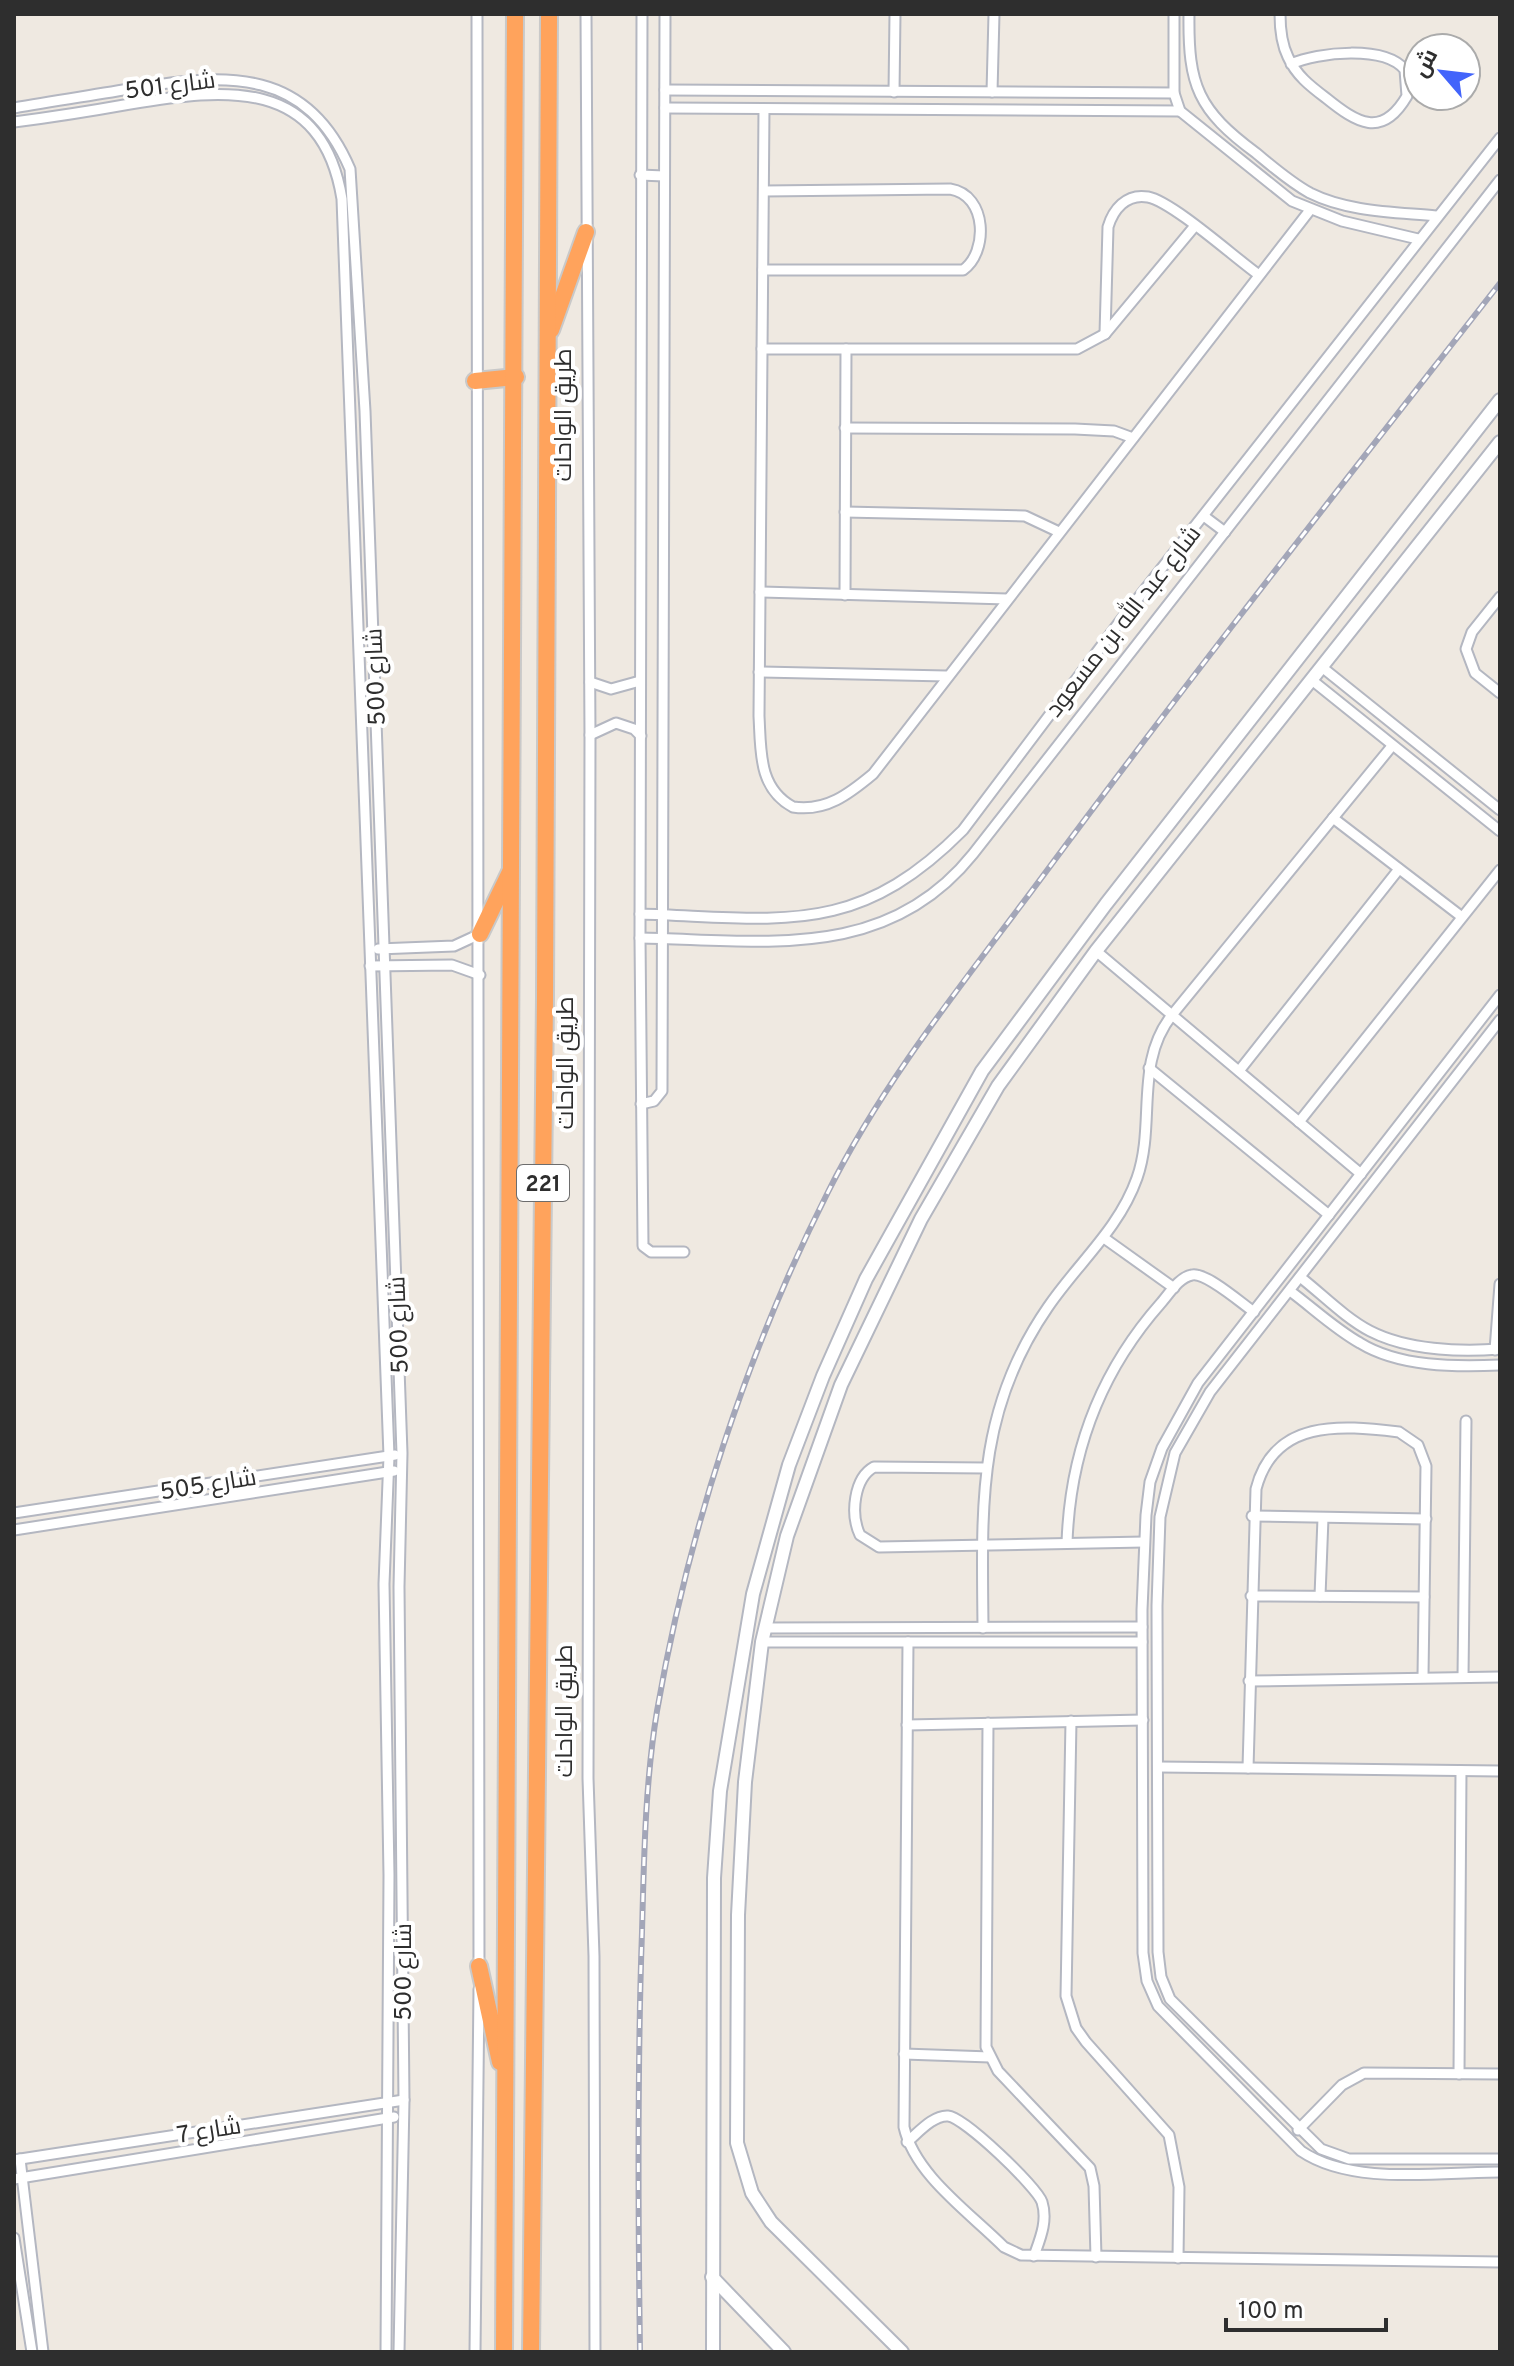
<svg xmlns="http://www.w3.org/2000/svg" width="1514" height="2366" font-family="Overpass,Cairo,sans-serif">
<rect width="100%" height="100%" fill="#efe9e1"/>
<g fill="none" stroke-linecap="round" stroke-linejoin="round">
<defs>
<g id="street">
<path d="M 477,14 L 479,1971"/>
<path d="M 586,14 L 590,735 L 588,1778 L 594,1956 L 595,2352"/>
<path d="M 642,14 L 640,938 L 643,1246 L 651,1252 L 684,1252"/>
<path d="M 1174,14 L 1174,93 L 1180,111 L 1292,201 L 1342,221 L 1418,239"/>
<path d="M 1189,14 C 1188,86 1198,110 1256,153 C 1273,167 1290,182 1310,193 C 1348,212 1395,212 1436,216"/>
<path d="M 1280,14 C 1280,29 1281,43 1288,57 C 1296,75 1310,86 1326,98 C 1357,123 1382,139 1407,96 L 1405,70 C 1385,45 1318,52 1291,64"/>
<path d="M 665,90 L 1174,93"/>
<path d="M 894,92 L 895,14"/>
<path d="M 992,92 L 994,14"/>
<path d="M 14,108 C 54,101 94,95 135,88 C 228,73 307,68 350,169 L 365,411 L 402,1453 L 399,1587 L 404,2100 L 399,2352"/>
<path d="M 665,108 L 1180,111"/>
<path d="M 764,109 L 759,716 C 761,751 758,788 793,807 C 826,812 849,794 873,774 L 1310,210"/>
<path d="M 14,122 C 53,117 91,111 130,104 C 225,88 322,77 342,199 L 389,1456 L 384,1584 L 389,1875 L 386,2352"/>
<path d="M 640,175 L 664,176"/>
<path d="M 763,270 L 963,270 C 988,253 988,195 950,189 L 764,191"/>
<path d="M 1105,334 L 1108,227 C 1113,210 1126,193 1148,197 C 1173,202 1235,258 1259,275"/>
<path d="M 762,349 L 1077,349 L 1105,334 L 1194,227"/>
<path d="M 845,428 L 1075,429 L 1114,431 L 1133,438"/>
<path d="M 845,512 L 1025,516 L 1059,532"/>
<path d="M 1205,517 L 1225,532"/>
<path d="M 760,592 L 1007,599"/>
<path d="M 845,595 L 846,349"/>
<path d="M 1500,597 L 1472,632 L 1466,649 L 1475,673 L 1500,693"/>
<path d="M 1323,668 L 1500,810"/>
<path d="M 759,672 L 946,676"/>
<path d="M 1313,681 L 1500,831"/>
<path d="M 590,682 L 611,689 L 640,681"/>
<path d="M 590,735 L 616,723 L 634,729 L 641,736"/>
<path d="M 1333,818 L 1462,917"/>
<path d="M 640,914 C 780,918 855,939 963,830 L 1121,620 L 1500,138"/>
<path d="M 640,938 C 762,940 886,963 973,854 L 1500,180"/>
<path d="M 378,949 L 454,946 L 480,934"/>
<path d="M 1096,951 L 1361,1174"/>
<path d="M 370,966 L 452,965 L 480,975"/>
<path d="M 1500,995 L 1198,1383 L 1162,1448 L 1150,1482 L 1146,1515 L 1142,1610 L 1143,1953 L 1147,1981 L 1158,2006 L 1301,2151 C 1352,2186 1439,2172 1500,2172"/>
<path d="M 1500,1020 L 1210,1392 L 1175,1453 L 1160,1517 L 1157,1606 L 1158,1952 L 1161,1977 L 1170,1999 L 1321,2149 L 1349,2159 L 1500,2159"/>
<path d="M 1149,1068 L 1329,1215"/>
<path d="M 1239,1071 L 1399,869"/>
<path d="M 641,1104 L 654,1101 L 662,1091 L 665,14"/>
<path d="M 1299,1122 L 1500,870"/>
<path d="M 1104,1238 L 1174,1288"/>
<path d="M 1300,1277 C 1322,1294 1345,1318 1370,1331 C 1407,1350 1459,1352 1500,1349"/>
<path d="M 1290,1291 C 1313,1308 1335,1329 1360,1343 C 1399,1367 1455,1367 1500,1365"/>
<path d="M 1495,1350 L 1500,1284"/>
<path d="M 985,1468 L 874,1467 C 854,1478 850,1514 860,1535 L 879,1547 L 1144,1542"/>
<path d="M 14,1513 L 395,1455"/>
<path d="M 1252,1516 L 1426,1519"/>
<path d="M 14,1530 L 394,1471"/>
<path d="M 1067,1543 C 1070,1451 1100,1372 1161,1303 C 1169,1294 1179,1277 1192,1275 C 1206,1272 1241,1303 1254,1312"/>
<path d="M 1251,1596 L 1424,1597"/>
<path d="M 1320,1596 L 1323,1518"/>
<path d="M 765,1628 L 1142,1627"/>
<path d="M 983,1628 C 982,1508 976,1411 1048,1307 C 1078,1263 1119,1229 1137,1178 C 1156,1124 1134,1063 1172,1015 L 1392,746"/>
<path d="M 762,1642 L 1142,1642"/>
<path d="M 908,1642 L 904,2127 C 915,2175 969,2212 1004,2247 L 1021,2255 L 1500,2262"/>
<path d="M 1463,1677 L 1466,1421"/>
<path d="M 1249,1681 L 1500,1677"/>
<path d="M 1071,1721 L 1066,1996 L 1076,2028 L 1086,2042 L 1169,2135 L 1179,2187 L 1178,2258"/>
<path d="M 988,1723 L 986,2047 L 998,2071 L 1090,2168 L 1094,2186 L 1096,2257"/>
<path d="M 907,1725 L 1143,1720"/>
<path d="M 1159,1767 L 1500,1771"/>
<path d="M 1248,1768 L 1256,1489 C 1274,1419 1340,1425 1399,1432 L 1418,1445 L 1426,1466 L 1423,1676"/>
<path d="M 904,2054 L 990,2057"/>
<path d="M 1459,2074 L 1461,1771"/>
<path d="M 1298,2130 L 1342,2085 L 1364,2073 L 1500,2074"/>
<path d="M 907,2142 C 918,2133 933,2115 948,2116 C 964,2117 1037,2187 1042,2202 C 1048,2221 1040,2239 1034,2256"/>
<path d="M 20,2159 L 43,2352"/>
<path d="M 14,2160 L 404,2100"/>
<path d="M 14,2179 L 394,2117"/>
<path d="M 14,2238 L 32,2352"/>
<path d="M 475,2352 L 479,1989"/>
</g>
<g id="secondary">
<path d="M 712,2277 L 784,2352"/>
<path d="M 713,2352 L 714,1878 L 720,1791 L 753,1594 L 789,1465 L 823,1376 L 866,1279 L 982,1071 L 1106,904 L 1500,400"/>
<path d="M 902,2352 L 771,2222 L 752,2193 L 737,2143 L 738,1915 L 745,1782 L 762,1642 L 787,1536 L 841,1385 L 921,1219 L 998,1086 L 1096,951 L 1500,442"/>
</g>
<g id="highway">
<path d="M 551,330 L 586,232"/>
<path d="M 475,381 L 516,377"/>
<path d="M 480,934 L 510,872"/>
<path d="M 479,1966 L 500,2062"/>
<path d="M 504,2352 L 515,14"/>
<path d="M 531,2352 L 545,998 L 549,14"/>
</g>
</defs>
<use href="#street" stroke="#b4b7c1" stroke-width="13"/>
<use href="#secondary" stroke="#b4b7c1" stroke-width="16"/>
<use href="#highway" stroke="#c9c9c9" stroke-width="20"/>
<use href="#street" stroke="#fff" stroke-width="9"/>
<use href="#secondary" stroke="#fff" stroke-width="12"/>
<use href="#highway" stroke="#ffa35c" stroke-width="16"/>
<defs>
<path id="rail" d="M 640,2352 C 638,2212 637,2072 642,1932 C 644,1858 645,1784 657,1711 C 688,1532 746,1354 828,1192 C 887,1074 973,971 1051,865 C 1197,668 1349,476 1500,283"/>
</defs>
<use href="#rail" stroke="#a3a6b8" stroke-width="6"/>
<use href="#rail" stroke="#fff" stroke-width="3" stroke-dasharray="9" stroke-linecap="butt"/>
</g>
<g text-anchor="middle" stroke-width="8" stroke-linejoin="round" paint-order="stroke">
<rect fill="#fff" stroke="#6d6d6d" stroke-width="2" x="517" y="1165" width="52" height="36" rx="6"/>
<g font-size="22" font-weight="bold" fill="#2e2e2e">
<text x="543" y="1191">221</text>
</g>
<g font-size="24" fill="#2e2e2e" stroke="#fff">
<text transform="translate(170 85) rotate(-7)" y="8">شارع 501</text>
<text transform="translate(563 415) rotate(-90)" y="8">طريق الواحات</text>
<text transform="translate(1123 621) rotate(-52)" y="8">شارع عبد الله بن مسعود</text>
<text transform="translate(375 677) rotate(-92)" y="8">شارع 500</text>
<text transform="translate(565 1063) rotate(-90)" y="8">طريق الواحات</text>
<text transform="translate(398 1325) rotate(-92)" y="8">شارع 500</text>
<text transform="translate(208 1484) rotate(-9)" y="8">شارع 505</text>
<text transform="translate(564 1711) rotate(-90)" y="8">طريق الواحات</text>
<text transform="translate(403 1972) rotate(-90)" y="8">شارع 500</text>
<text transform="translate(209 2130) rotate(-9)" y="8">شارع 7</text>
</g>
</g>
<rect width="1514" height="2366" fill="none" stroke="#2e2e2e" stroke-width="32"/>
<g transform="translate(1442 72) rotate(298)"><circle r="38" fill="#ffffff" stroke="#ababab" stroke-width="2"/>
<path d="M0-6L14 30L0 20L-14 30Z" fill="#4264fb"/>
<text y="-12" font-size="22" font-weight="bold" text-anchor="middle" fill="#2e2e2e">ش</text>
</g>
<path d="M1226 2318v12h160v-12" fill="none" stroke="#2e2e2e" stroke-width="4"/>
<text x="1238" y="2318" font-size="24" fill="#2e2e2e" stroke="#ffffff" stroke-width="6" paint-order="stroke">100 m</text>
</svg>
